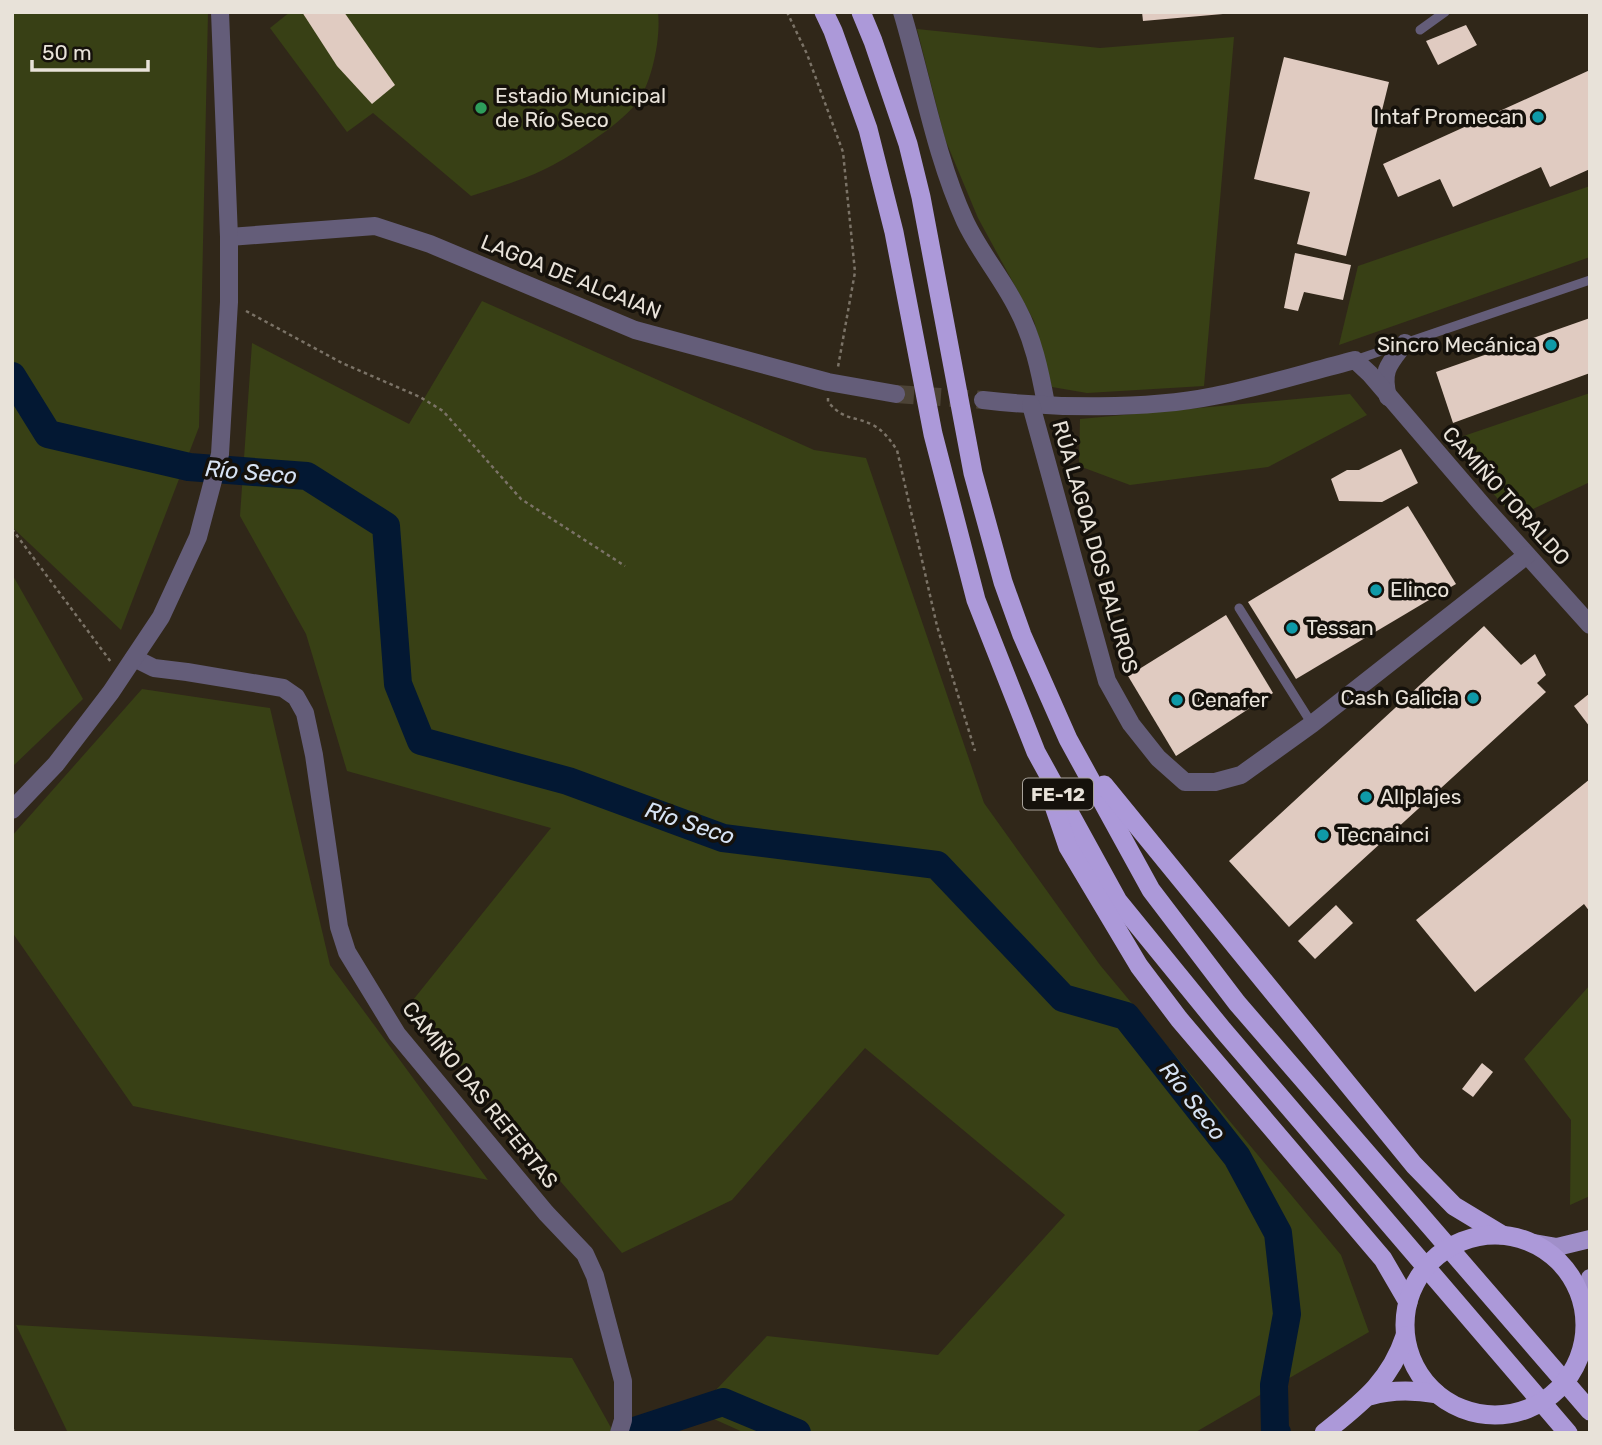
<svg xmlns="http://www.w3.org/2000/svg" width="1602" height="1445" font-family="Rubik,sans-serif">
<rect width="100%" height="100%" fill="#302719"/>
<g fill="#384015">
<path d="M 12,12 L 208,12 L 199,427 L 121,630 L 12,527 Z"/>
<path d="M 290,12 L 658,12 C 661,38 652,85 635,105 C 618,126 567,159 543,170 C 520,181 495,188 471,196 L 373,113 L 347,132 L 270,28 Z"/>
<path d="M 917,29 L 1100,48 L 1234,37 L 1204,386 L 1087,393 L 1052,387 L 1034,321 L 978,218 L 945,139 Z"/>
<path d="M 1590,186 L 1590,257 L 1339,345 L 1358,266 Z"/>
<path d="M 482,301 L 814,450 L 866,458 L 984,803 L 1100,965 L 1341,1255 L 1369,1332 L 1194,1433 L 745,1433 L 696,1411 L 767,1336 L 938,1355 L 1065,1215 L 865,1048 L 732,1200 L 622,1253 L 409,1005 L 551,828 L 347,771 L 306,634 L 240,516 L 252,343 L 409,424 Z"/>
<path d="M 1590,393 L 1590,482 L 1514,518 L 1449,441 Z"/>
<path d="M 1350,394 L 1367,415 L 1268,467 L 1130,485 L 1079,466 L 1080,419 Z"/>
<path d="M 12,574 L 83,699 L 12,767 Z"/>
<path d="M 142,689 L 270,708 L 330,965 L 488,1180 L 133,1106 L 12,932 L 12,836 Z"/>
<path d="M 1590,985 L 1590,1196 L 1570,1205 L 1571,1120 L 1524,1059 Z"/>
<path d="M 16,1325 L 572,1358 L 614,1433 L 68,1433 Z"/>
</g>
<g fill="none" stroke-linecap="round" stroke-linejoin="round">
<g stroke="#031833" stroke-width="28">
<path d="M 12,376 L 48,434 L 189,467 L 307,476 L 386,526 L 398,684 L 421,741 L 568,781 L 723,838 L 937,865 L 1063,998 L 1126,1016 L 1237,1157 L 1278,1233 L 1287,1314 L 1274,1385 L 1275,1431 L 1277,1433"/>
<path d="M 628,1433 L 723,1402 L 797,1433"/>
</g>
</g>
<g fill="#e0cbc1">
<path d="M 302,12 L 344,12 L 395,85 L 372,104 L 337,66 Z"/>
<path d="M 1142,12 L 1223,12 L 1223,14 L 1143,21 Z"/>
<path d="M 1466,25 L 1477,45 L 1438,65 L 1426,41 Z"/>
<path d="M 1284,57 L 1389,82 L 1346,256 L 1297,244 L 1310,192 L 1254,179 Z"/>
<path d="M 1590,70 L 1590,169 L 1550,187 L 1541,167 L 1453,207 L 1440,179 L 1398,197 L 1383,164 Z"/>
<path d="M 1295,253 L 1351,265 L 1343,300 L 1304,292 L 1298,311 L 1284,308 Z"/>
<path d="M 1590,318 L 1590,373 L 1453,423 L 1436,372 Z"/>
<path d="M 1401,449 L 1418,483 L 1382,502 L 1339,501 L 1331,479 L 1347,470 L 1359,470 Z"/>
<path d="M 1408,506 L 1456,584 L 1296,679 L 1248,602 Z"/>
<path d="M 1226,615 L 1273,693 L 1176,756 L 1128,676 Z"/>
<path d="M 1484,626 L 1521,665 L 1535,654 L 1546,675 L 1537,683 L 1546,692 L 1289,927 L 1229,861 Z"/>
<path d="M 1590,693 L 1590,727 L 1574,706 Z"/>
<path d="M 1590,779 L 1590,912 L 1584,904 L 1475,992 L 1416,920 Z"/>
<path d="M 1336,905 L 1353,923 L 1315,959 L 1298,941 Z"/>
<path d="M 1482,1063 L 1493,1072 L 1473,1097 L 1462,1089 Z"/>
</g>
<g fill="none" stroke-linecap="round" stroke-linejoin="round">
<path stroke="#4c4336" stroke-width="18" stroke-dasharray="18 9" stroke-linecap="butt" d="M 896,394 L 983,400"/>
<g stroke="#7b7367" stroke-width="2.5" stroke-dasharray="3.5 3.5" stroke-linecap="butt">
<path d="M 787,12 L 807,54 L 843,152 L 855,272 L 838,367"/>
<path d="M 246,311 L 342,363 L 420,397 L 443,411 L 521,499 L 625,566"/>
<path d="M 828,398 L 828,402 C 846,422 853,415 873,425 C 884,431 890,440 897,450 L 937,626 L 975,751"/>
<path d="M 12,529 L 111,662"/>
<path d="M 12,1428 L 15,1433"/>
</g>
<g stroke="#645d79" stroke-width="9">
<path d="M 1420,30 L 1445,12"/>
<path d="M 1355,360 L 1590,280"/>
<path d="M 1239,608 L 1312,724"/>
</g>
<g stroke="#645d79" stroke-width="18">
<path d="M 902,12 C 923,82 935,155 965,221 C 979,251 1002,278 1017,308 C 1033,338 1040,371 1046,404"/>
<path d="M 229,237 L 375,226 L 430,244 L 635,330 L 828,382 L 896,394"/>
<path d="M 1388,397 C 1381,370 1389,364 1405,343"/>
<path d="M 983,400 C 1053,408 1145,410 1214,396 C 1261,387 1308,372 1355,360 L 1370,374 L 1485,508 L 1590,625"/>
<path d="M 1031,405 L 1107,681 L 1131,724 L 1158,758 L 1185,782 L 1215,782 L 1241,775 L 1312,724 L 1527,555"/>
<path d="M 134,658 L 154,668 L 187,672 L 283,688 L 296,697 L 305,713 L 314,755 L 339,927 L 347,952 L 397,1034 L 546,1213 L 585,1254 L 595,1276 L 623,1381 L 623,1420 L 619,1433"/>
<path d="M 12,810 L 56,764 L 111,692 L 161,617 L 198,537 L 220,454 L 229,302 L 229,237 L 220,12"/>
</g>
<g stroke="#a08fc9" stroke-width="18">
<path d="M 1534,1243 L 1557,1247 L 1590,1239"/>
<path d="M 1584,1310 L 1590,1278"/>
</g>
<g stroke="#ac99d9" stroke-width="19">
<path d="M 824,12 L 833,31 L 868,129 L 894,232 L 933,434 L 976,600 L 1036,752 L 1118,901 L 1223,1030 L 1568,1433"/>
<path d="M 861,12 L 873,41 L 908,144 L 921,197 L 973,473 L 1003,582 L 1022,635 L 1068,739 L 1151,890 L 1237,1003 L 1590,1411"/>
<path d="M 1104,785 L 1414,1165 L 1454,1206 L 1502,1235"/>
<path d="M 1054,806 L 1068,847 L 1139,966 L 1179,1019 L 1383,1259 L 1408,1302"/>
<circle cx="1495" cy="1325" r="90"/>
<path d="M 1370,1396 C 1393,1389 1414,1390 1437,1394"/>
<path d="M 1324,1433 C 1361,1403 1390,1382 1405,1336"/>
</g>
</g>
<circle fill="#2e9e5b" stroke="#15110b" stroke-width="2.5" cx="481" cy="108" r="7"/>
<g fill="#0f9aa8" stroke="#15110b" stroke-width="2.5">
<circle cx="1538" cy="117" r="7"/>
<circle cx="1551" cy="345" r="7"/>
<circle cx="1376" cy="590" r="7"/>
<circle cx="1292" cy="628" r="7"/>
<circle cx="1473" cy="698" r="7"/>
<circle cx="1177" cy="700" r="7"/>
<circle cx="1366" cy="797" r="7"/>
<circle cx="1323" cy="835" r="7"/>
</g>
<g text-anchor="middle" stroke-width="7" stroke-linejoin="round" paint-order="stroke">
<rect fill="#15110b" stroke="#a9a39b" stroke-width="2" x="1023" y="778.5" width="70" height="31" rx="5"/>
<g font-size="19" font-weight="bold" fill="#e8e2d9">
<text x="1058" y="801">FE-12</text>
</g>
<g font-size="21" fill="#e8e2d9" stroke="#15110b" text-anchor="start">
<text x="495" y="103">Estadio Municipal<tspan x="495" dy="24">de Río Seco</tspan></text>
<text x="1524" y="124" text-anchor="end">Intaf Promecan</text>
<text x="1537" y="352" text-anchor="end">Sincro Mecánica</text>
<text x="1390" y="597">Elinco</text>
<text x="1306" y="635">Tessan</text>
<text x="1459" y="705" text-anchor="end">Cash Galicia</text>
<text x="1191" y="707">Cenafer</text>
<text x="1380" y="804">Allplajes</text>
<text x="1337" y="842">Tecnainci</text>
</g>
<g font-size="21" fill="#e8e2d9" stroke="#15110b">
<text transform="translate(571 277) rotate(22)" y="7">LAGOA DE ALCAIAN</text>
<text transform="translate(1506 496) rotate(48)" y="7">CAMIÑO TORALDO</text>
<text transform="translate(1095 547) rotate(74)" y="7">RÚA LAGOA DOS BALUROS</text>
<text transform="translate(480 1095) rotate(51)" y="7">CAMIÑO DAS REFERTAS</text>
</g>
<g font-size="23" font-style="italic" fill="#d6e2f3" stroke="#15110b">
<text transform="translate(251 472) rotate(5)" y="8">Río Seco</text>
<text transform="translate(690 823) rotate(18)" y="8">Río Seco</text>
<text transform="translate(1193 1101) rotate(52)" y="8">Río Seco</text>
</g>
</g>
<rect width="1602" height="1445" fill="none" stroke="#e8e2d9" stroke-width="28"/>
<path d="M32 60v10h116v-10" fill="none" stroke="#e8e2d9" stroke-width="3.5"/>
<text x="42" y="60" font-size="21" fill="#e8e2d9" stroke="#15110b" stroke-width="5" paint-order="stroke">50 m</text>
</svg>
